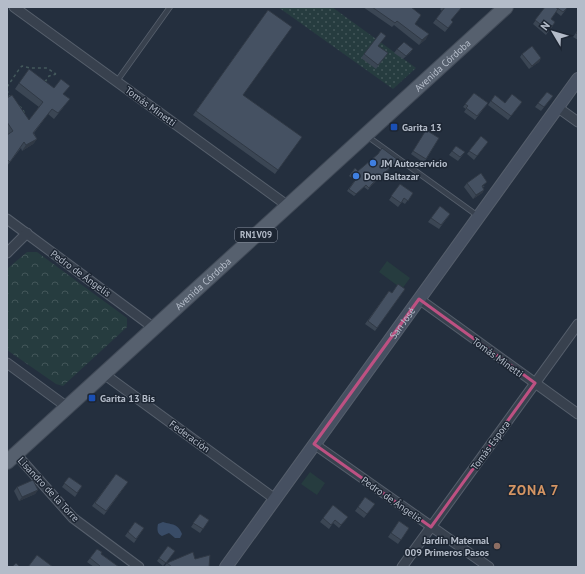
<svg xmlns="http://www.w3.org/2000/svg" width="585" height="574" font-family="'PT Sans',sans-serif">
<defs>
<pattern id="grass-dots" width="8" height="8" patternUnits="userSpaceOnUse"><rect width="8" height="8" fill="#263c3f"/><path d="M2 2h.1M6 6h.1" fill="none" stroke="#435659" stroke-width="1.8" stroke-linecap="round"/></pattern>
<pattern id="forest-crowns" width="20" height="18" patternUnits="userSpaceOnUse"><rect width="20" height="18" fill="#263c3f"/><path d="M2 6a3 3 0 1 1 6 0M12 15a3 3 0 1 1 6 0" fill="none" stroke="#435659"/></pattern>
</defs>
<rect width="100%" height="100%" fill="#242f3e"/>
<path fill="url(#grass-dots)" d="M 278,7 L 332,7 L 416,68 L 393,89 Z"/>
<path fill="url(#forest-crowns)" d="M 27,252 L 37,252 L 127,318 L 127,327 L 63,386 L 56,384 L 7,350 L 7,269 Z"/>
<g fill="#263c3f">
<path d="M 387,261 L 410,278 L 402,289 L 379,272 Z"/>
<path d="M 310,472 L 325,483 L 317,495 L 301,484 Z"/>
</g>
<path fill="#394c67" d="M 163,522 C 172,525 178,523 182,534 L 180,538 L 175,538 L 169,533 L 162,536 C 157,534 157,529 158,524 Z"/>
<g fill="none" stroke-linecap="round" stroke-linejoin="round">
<defs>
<g id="lane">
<path d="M 117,81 L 170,7"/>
<path d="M 367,136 L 478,216"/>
</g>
<g id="street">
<path d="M 14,7 L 288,206"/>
<path d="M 557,107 L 578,122"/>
<path d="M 7,219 L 154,328"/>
<path d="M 7,253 L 27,233"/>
<path d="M 419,299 L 578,414"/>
<path d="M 7,363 L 67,407"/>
<path d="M 104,374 L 275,499"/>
<path d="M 314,444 L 489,567"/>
<path d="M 16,454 L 73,518 L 139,567"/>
<path d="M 402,567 L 578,324"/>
</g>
<g id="secondary">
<path id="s1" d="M 226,567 L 578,79"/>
</g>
<g id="primary">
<path id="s2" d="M 7,462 L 506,7"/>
</g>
</defs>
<use href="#lane" stroke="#565f6c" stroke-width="6"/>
<use href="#street" stroke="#565f6c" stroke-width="11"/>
<use href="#secondary" stroke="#565f6c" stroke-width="14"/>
<use href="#primary" stroke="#414a57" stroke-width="16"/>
<g stroke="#44595c" stroke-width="1.5" stroke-dasharray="3 3" stroke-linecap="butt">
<path d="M 45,82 L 49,76 L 56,74"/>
<path d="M 7,87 L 20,68 L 22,66 L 30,68 L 47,68 L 56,74"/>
<path d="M 7,90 L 10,98"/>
<path d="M 19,106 C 22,108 24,110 24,114"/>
</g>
<use href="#lane" stroke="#38414e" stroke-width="4.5"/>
<use href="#street" stroke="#38414e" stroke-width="9"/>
<use href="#secondary" stroke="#465061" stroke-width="12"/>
<use href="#primary" stroke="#56606e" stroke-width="14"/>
</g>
<g fill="#3b4654">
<path d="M 363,7 L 411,7 L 415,24 L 426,39 L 419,45 L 394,25 L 392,27 Z"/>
<path d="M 442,7 L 462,7 L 451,20 L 453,22 L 445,32 L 433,23 L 442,11 L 440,9 Z"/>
<path d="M 545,7 L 568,7 L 561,16 L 556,12 L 551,19 L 555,22 L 546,35 L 533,24 Z"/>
<path d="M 268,10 L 243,96 L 302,137 L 275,174 L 193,115 Z"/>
<path d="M 578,30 L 578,40 L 573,37 Z"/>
<path d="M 383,40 L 378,46 L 388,53 L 376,69 L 361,58 L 364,54 Z"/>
<path d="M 397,49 L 413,49 L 410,53 L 403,59 L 394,53 Z"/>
<path d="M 522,54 L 541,58 L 539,62 L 529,69 L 520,57 Z"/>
<path d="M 19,83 L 54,88 L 64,94 L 66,104 L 54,119 L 48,114 L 34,133 L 37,139 L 33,144 L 22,151 L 21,148 L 7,166 L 7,98 L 29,120 L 39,107 L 15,89 Z"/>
<path d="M 547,92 L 553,96 L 541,111 L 535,107 Z"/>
<path d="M 474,93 L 488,103 L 475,120 L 464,112 L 466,109 L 463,107 Z"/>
<path d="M 495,95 L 505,103 L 522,102 L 508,120 L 488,105 Z"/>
<path d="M 424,134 L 439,138 L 424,163 L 411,154 Z"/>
<path d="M 481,136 L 488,142 L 474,160 L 467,154 Z"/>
<path d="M 456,146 L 465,152 L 458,161 L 449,155 Z"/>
<path d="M 398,160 L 392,167 L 370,187 L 368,190 L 364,187 L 354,196 L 347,191 L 355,180 L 349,176 L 355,168 L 358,171 Z"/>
<path d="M 467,183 L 485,186 L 483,187 L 484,190 L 482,193 L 473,199 L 464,187 Z"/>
<path d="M 400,184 L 413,193 L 405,204 L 402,202 L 398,207 L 389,200 Z"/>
<path d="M 440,206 L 450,214 L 439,229 L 428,222 Z"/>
<path d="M 405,289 L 375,331 L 365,324 L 389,291 L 392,293 Z"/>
<path d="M 116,474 L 128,482 L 104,515 L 92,506 Z"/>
<path d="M 69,477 L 82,486 L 75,497 L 62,487 Z"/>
<path d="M 17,487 L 38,490 L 35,494 L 19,501 L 14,491 Z"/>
<path d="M 365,497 L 375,504 L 364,518 L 355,511 Z"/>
<path d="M 333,505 L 348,517 L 339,528 L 333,523 L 329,529 L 320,522 Z"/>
<path d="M 200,514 L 209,520 L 200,533 L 191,527 Z"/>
<path d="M 399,521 L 409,528 L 398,544 L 388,537 Z"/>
<path d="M 135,522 L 144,528 L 134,543 L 125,536 Z"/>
<path d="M 168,546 L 175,551 L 163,566 L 157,561 Z"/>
<path d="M 97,549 L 101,554 L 119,567 L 94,567 L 87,562 Z"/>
<path d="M 195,559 L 209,567 L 164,567 L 167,563 Z"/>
</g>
<g fill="#303945">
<path d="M 429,34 L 426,39 L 419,45 L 422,40 Z"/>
<path d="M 413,49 L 410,53 L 403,59 Z"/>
<path d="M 541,58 L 539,62 L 529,69 L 532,66 Z"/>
<path d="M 37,139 L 33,144 L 22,151 L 26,145 Z"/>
<path d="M 393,165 L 392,167 L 370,187 L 372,184 Z"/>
<path d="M 484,190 L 482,193 L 473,199 L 476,195 Z"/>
<path d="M 38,490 L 35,494 L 19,501 L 22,497 Z"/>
</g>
<g fill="#455162" stroke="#303945">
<path d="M 372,7 L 411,7 L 421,15 L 415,24 L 429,34 L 422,40 L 397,21 L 395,23 Z"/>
<path d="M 445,7 L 462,7 L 451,20 L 453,22 L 448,28 L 436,19 Z"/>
<path d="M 545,7 L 555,7 L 558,9 L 551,19 L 555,22 L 549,31 L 535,20 Z"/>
<path d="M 556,7 L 568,7 L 563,12 Z"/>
<path d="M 268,10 L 292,27 L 243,95 L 302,137 L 278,170 L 196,111 Z"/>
<path d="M 578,30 L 578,35 L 576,33 Z"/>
<path d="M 381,32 L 386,36 L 378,46 L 388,53 L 378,65 L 364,54 Z"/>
<path d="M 404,42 L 413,49 L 406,56 L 397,49 Z"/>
<path d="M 532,46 L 541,58 L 532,66 L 522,54 Z"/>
<path d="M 29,69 L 54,88 L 61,79 L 70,86 L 63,94 L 70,99 L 58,113 L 52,109 L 33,133 L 37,139 L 26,145 L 24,142 L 10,162 L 7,159 L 7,135 L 13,131 L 7,122 L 7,98 L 12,95 L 29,120 L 43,102 L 19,83 Z"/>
<path d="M 547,92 L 553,96 L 544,107 L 538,103 Z"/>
<path d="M 474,93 L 488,103 L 477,116 L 466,108 L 468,106 L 465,104 Z"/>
<path d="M 512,94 L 522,102 L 511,116 L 491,101 L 495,95 L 505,103 Z"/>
<path d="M 426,130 L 439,138 L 426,159 L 413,151 Z"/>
<path d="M 481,136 L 488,142 L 477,156 L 469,151 Z"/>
<path d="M 456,146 L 465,152 L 460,157 L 452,151 Z"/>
<path d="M 382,148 L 398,160 L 393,165 L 372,184 L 369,188 L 366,185 L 356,194 L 349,189 L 357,178 L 351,174 L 355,168 L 358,171 L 378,154 Z"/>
<path d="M 481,173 L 487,182 L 482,186 L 484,190 L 476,195 L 467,183 Z"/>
<path d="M 400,184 L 413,193 L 408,201 L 404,198 L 401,203 L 391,196 Z"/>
<path d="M 440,206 L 450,214 L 441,225 L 431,218 Z"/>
<path d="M 398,284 L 405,289 L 377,328 L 368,321 L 389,291 L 392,293 Z"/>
<path d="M 116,474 L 128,482 L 106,511 L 95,503 Z"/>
<path d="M 69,477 L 82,486 L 77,493 L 64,483 Z"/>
<path d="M 33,480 L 38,490 L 22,497 L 17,487 Z"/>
<path d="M 365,497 L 375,504 L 367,514 L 358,507 Z"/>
<path d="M 333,505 L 348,517 L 341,525 L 335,520 L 331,525 L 323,518 Z"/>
<path d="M 200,514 L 209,520 L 203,529 L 193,523 Z"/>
<path d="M 399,521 L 409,528 L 401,540 L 391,533 Z"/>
<path d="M 135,522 L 144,528 L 136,539 L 128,532 Z"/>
<path d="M 168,546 L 175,551 L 166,563 L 159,558 Z"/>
<path d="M 97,549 L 102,552 L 101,554 L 119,567 L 100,567 L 100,566 L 90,558 Z"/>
<path d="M 193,552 L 195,559 L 210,555 L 209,567 L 172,567 L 167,563 Z"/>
<path d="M 37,555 L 53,567 L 28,567 Z"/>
<path d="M 16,563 L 20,567 L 12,567 Z"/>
</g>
<path fill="none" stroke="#bd5182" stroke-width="3" stroke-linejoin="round" d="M 419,299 L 535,383 L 431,527 L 314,444 Z"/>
<g fill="#1a4fb4" stroke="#1d2633" stroke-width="1.5">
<rect x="390" y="123" width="8" height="8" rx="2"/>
<rect x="88" y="394" width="8" height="8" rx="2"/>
</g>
<g fill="#3f7fe0" stroke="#1d2633" stroke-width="1.5">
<circle cx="373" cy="163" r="4"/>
<circle cx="356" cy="176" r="4"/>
</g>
<circle fill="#8d6e63" stroke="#1d2633" stroke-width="1.5" cx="497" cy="546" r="4"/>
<g text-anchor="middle" stroke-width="3" stroke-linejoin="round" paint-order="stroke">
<rect fill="#1d2633" stroke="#878f9c" stroke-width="1" x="235" y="228" width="42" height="14" rx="3"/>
<g font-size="9" font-weight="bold" fill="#b4bcc9">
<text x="256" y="238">RN1V09</text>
</g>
<g font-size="10" fill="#b4bcc9" stroke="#1d2633">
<text dy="4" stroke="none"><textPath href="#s2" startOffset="589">Avenida Córdoba</textPath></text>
<text transform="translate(151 106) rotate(36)" y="4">Tomás Minetti</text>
<text transform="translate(81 273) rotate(36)" y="4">Pedro de Ángelis</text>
<text dy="4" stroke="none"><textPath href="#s2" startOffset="265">Avenida Córdoba</textPath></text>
<text dy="4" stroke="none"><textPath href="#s1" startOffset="301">San José</textPath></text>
<text transform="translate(498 357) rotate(36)" y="4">Tomás Minetti</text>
<text transform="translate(190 436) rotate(36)" y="4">Federación</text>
<text transform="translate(490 445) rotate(-54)" y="4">Tomás Espora</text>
<text transform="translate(49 489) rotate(47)" y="4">Lisandro de la Torre</text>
<text transform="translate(392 499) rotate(35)" y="4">Pedro de Ángelis</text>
</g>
<g font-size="10" font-weight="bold" fill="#b4bcc9" stroke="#1d2633" text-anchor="start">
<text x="402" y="131">Garita 13</text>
<text x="381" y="167">JM Autoservicio</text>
<text x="364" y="180">Don Baltazar</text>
<text x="100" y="402">Garita 13 Bis</text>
<text x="489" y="544" text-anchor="end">Jardín Maternal<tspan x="489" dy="12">009 Primeros Pasos</tspan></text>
</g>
<g font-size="14" font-weight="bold" letter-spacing="1" fill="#d59563" stroke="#1d2633">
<text x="534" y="495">ZONA 7</text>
</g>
</g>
<rect width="585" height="574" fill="none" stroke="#b4bcc9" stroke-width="16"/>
<g transform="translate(553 32) rotate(308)" stroke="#1d2633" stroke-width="3" paint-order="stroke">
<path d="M0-3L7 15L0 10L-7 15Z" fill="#b4bcc9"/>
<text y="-6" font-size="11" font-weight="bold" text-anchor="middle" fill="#b4bcc9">N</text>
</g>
</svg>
